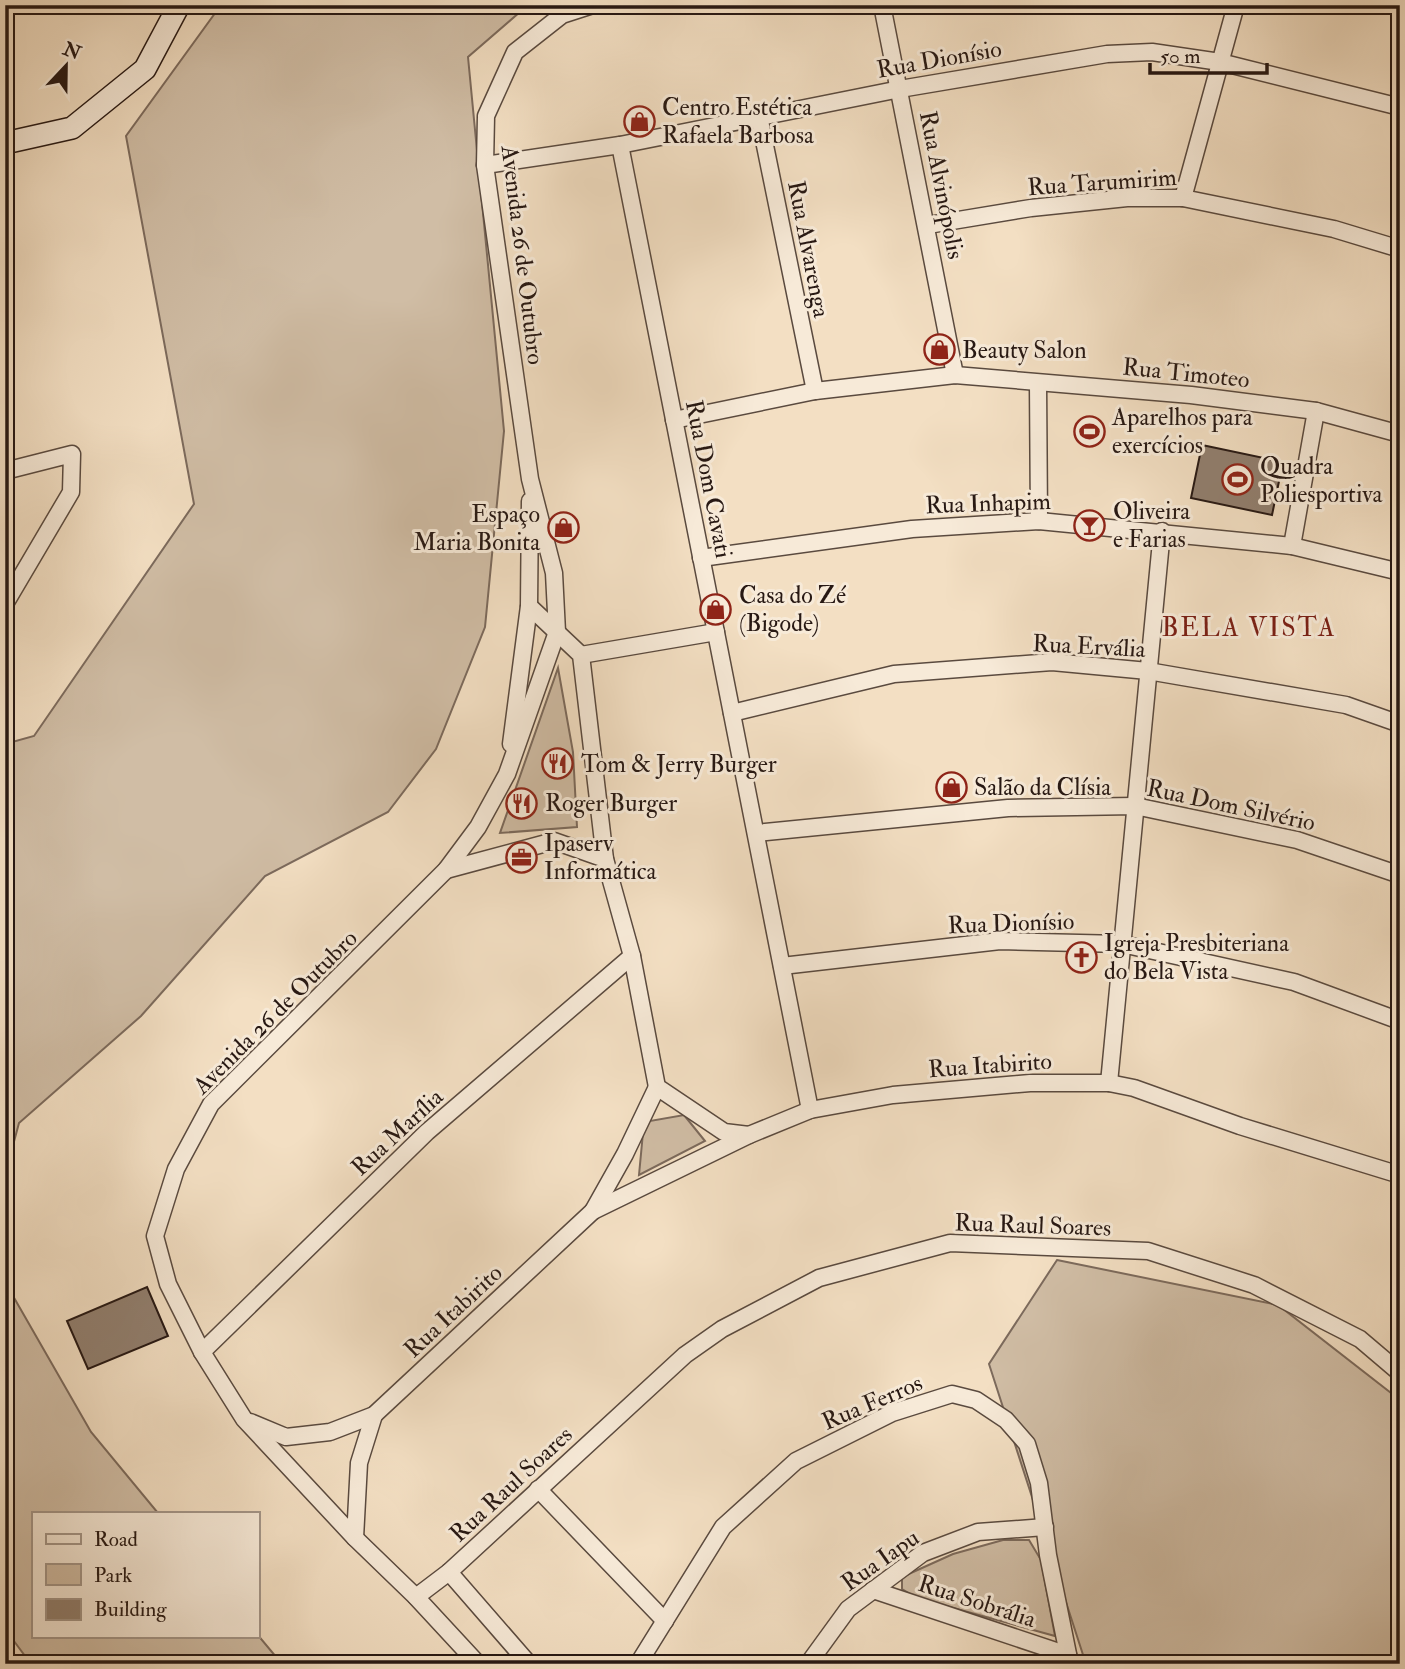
<svg xmlns="http://www.w3.org/2000/svg" width="1405" height="1669" font-family="'IM FELL Double Pica',serif">
<rect width="100%" height="100%" fill="#f3dfc3"/>
<filter id="stains"><feTurbulence type="fractalNoise" baseFrequency=".00286" numOctaves="4"/><feColorMatrix values="0 0 0 0 .2 0 0 0 0 .09 0 0 0 0 .02 0 0 0 .5 -.17"/></filter>
<radialGradient id="worn" r=".72"><stop offset=".6" stop-color="#630" stop-opacity="0"/><stop offset="1" stop-color="#630" stop-opacity=".3"/></radialGradient>
<g fill="#d0bda5" stroke="#7c6a5c" stroke-width="2">
<path d="M 221,5 L 528,5 L 468,57 L 504,431 L 485,627 L 436,749 L 388,812 L 265,876 L 141,1016 L 19,1123 L 5,1175 L 5,744 L 34,736 L 194,504 L 126,136 Z"/>
<path d="M 558,668 L 573,752 L 577,827 L 500,833 Z"/>
<path d="M 684,1115 L 705,1141 L 639,1175 L 644,1122 Z"/>
<path d="M 1057,1260 L 1278,1305 L 1400,1400 L 1400,1664 L 1086,1664 L 989,1364 Z"/>
<path d="M 5,1282 L 91,1432 L 158,1513 L 33,1513 L 33,1636 L 257,1634 L 282,1664 L 31,1664 L 5,1629 Z"/>
<path d="M 1003,1540 L 1029,1540 L 1041,1560 L 1055,1636 L 917,1598 L 902,1589 L 902,1577 L 953,1554 Z"/>
</g>
<g fill="#917f6f" stroke="#271813" stroke-width="2">
<path d="M 1202,445 L 1283,462 L 1272,515 L 1191,498 Z"/>
<path d="M 147,1287 L 168,1336 L 88,1369 L 67,1321 Z"/>
</g>
<g fill="none" stroke-linecap="round" stroke-linejoin="round">
<defs>
<g id="minor">
<path d="M 882,5 L 955,375"/>
<path d="M 759,116 L 815,391"/>
<path d="M 620,145 L 810,1110"/>
<path d="M 485,165 L 620,145 L 900,89 L 1107,54 L 1152,52 L 1220,62 L 1400,107"/>
<path d="M 1183,198 L 1236,5"/>
<path d="M 928,225 L 1031,208 L 1127,198 L 1183,198 L 1334,229 L 1400,249"/>
<path d="M 1038,383 L 1039,521"/>
<path d="M 674,420 L 815,391 L 955,375 L 1191,395 L 1316,411 L 1400,434"/>
<path d="M 5,471 L 72,454 L 71,492 L 5,604"/>
<path d="M 1292,546 L 1316,411"/>
<path d="M 701,558 L 912,529 L 1039,521 L 1292,546 L 1400,572"/>
<path d="M 529,606 L 581,655 L 605,859 L 632,956 L 657,1087 L 724,1132 L 749,1135"/>
<path d="M 581,655 L 716,632"/>
<path d="M 732,713 L 894,674 L 1052,662 L 1148,671 L 1346,705 L 1400,724"/>
<path d="M 511,744 L 529,606 L 530,501"/>
<path d="M 756,833 L 1008,808 L 1135,806 L 1297,840 L 1400,875"/>
<path d="M 446,870 L 554,841 L 605,859"/>
<path d="M 782,966 L 1000,941 L 1122,944 L 1294,982 L 1400,1021"/>
<path d="M 1109,1083 L 1162,531"/>
<path d="M 593,1211 L 625,1154 L 657,1087"/>
<path d="M 202,1352 L 427,1132 L 632,956"/>
<path d="M 250,1422 L 286,1437 L 330,1432 L 374,1415 L 593,1211 L 749,1135 L 810,1110 L 893,1095 L 1030,1083 L 1109,1083 L 1134,1088 L 1240,1126 L 1400,1175"/>
<path d="M 538,1489 L 665,1621"/>
<path d="M 355,1538 L 359,1463 L 374,1415"/>
<path d="M 449,1572 L 529,1664"/>
<path d="M 873,1590 L 1068,1655"/>
<path d="M 416,1597 L 449,1572 L 685,1355 L 722,1329 L 819,1278 L 950,1243 L 1148,1251 L 1254,1285 L 1360,1339 L 1400,1373"/>
<path d="M 478,1664 L 416,1597 L 355,1538 L 244,1419 L 202,1352 L 168,1284 L 155,1236 L 176,1169 L 211,1104 L 446,870 L 478,827 L 507,774 L 557,632 L 554,573 L 530,479 L 485,165 L 486,116 L 515,52 L 562,15 L 593,5"/>
<path d="M 638,1664 L 723,1527 L 796,1461 L 892,1413 L 952,1394 L 976,1400 L 1006,1420 L 1027,1444 L 1039,1483 L 1048,1555 L 1070,1664"/>
<path d="M 808,1664 L 848,1609 L 923,1553 L 978,1532 L 1045,1527"/>
</g>
<path id="secondary" d="M 5,143 L 72,128 L 145,69 L 179,5"/>
</defs>
<use href="#minor" stroke="#5a4a3f" stroke-width="19"/>
<use href="#secondary" stroke="#271813" stroke-width="24"/>
<use href="#minor" stroke="#f7ead8" stroke-width="16"/>
<use href="#secondary" stroke="#f7ead8" stroke-width="21"/>
</g>
<defs>
<symbol id="shop-ring" viewBox="-11 -11 22 22"><circle r="9.5" fill="#f7ead8" stroke="#8f2418" stroke-width="1.5"/><path d="M-5-2.5h2.3a2.7 3.5 0 0 1 5.4 0H5L5.5 6h-11ZM-1.5-2.5h3a1.5 2.3 0 0 0-3 0Z" fill="#8f2418"/></symbol>
<symbol id="stadium-ring" viewBox="-11 -11 22 22"><circle r="9.5" fill="#f7ead8" stroke="#8f2418" stroke-width="1.5"/><path d="M0-5a6.5 5 0 1 0 0 10a6.5 5 0 1 0 0-10ZM-3.5-1.8h7v3.6h-7Z" fill="#8f2418"/></symbol>
<symbol id="bar-ring" viewBox="-11 -11 22 22"><circle r="9.5" fill="#f7ead8" stroke="#8f2418" stroke-width="1.5"/><path d="M-6-5H6L.8 .8V4.5H3.5V6h-7V4.5H-.8V.8Z" fill="#8f2418"/></symbol>
<symbol id="restaurant-ring" viewBox="-11 -11 22 22"><circle r="9.5" fill="#f7ead8" stroke="#8f2418" stroke-width="1.5"/><path d="M-5-6h1v4h1v-4h1v4h1v-4h1v5L-1.5 .5V6h-2V.5L-5-1ZM5-6V6H3V1.5H1.5Q1.5-4 5-6Z" fill="#8f2418"/></symbol>
<symbol id="office-ring" viewBox="-11 -11 22 22"><circle r="9.5" fill="#f7ead8" stroke="#8f2418" stroke-width="1.5"/><path d="M-6-3h4V-5.5h4V-3h4V5H-6ZM-1-4.5V-3h2v-1.5ZM-6 0V1H6V0Z" fill="#8f2418"/></symbol>
<symbol id="church-ring" viewBox="-11 -11 22 22"><circle r="9.5" fill="#f7ead8" stroke="#8f2418" stroke-width="1.5"/><path d="M-1.2-6h2.4v3.5h3.3v2.4h-3.3V6h-2.4V-.1h-3.3v-2.4h3.3Z" fill="#8f2418"/></symbol>
</defs>
<g fill-rule="evenodd">
<use href="#shop-ring" x="622" y="104" width="35" height="35"/>
<use href="#shop-ring" x="922" y="332" width="35" height="35"/>
<use href="#stadium-ring" x="1072" y="414" width="35" height="35"/>
<use href="#stadium-ring" x="1220" y="462" width="35" height="35"/>
<use href="#bar-ring" x="1072" y="508" width="35" height="35"/>
<use href="#shop-ring" x="546" y="510" width="35" height="35"/>
<use href="#shop-ring" x="698" y="592" width="35" height="35"/>
<use href="#restaurant-ring" x="540" y="746" width="35" height="35"/>
<use href="#shop-ring" x="934" y="770" width="35" height="35"/>
<use href="#restaurant-ring" x="504" y="786" width="35" height="35"/>
<use href="#office-ring" x="504" y="840" width="35" height="35"/>
<use href="#church-ring" x="1064" y="940" width="35" height="35"/>
</g>
<g text-anchor="middle" stroke-width="6" stroke-linejoin="round" paint-order="stroke">
<g font-size="24" fill="#271813" stroke="#f7ead8">
<text transform="translate(939 59) rotate(-10)" y="8">Rua Dionísio</text>
<text transform="translate(1102 182) rotate(-4)" y="8">Rua Tarumirim</text>
<text transform="translate(942 185) rotate(79)" y="8">Rua Alvinópolis</text>
<text transform="translate(809 249) rotate(79)" y="8">Rua Alvarenga</text>
<text transform="translate(523 255) rotate(83)" y="8">Avenida 26 de Outubro</text>
<text transform="translate(1186 373) rotate(6)" y="8">Rua Timoteo</text>
<text transform="translate(709 479) rotate(79)" y="8">Rua Dom Cavati</text>
<text transform="translate(988 503) rotate(-2)" y="8">Rua Inhapim</text>
<text transform="translate(1089 646) rotate(3)" y="8">Rua Ervália</text>
<text transform="translate(1231 805) rotate(12)" y="8">Rua Dom Silvério</text>
<text transform="translate(1011 923) rotate(-2)" y="8">Rua Dionísio</text>
<text transform="translate(275 1012) rotate(-45)" y="8">Avenida 26 de Outubro</text>
<text transform="translate(990 1065) rotate(-4)" y="8">Rua Itabirito</text>
<text transform="translate(397 1132) rotate(-43)" y="8">Rua Marília</text>
<text transform="translate(1033 1225) rotate(2)" y="8">Rua Raul Soares</text>
<text transform="translate(453 1311) rotate(-43)" y="8">Rua Itabirito</text>
<text transform="translate(872 1402) rotate(-23)" y="8">Rua Ferros</text>
<text transform="translate(511 1484) rotate(-43)" y="8">Rua Raul Soares</text>
<text transform="translate(880 1560) rotate(-35)" y="8">Rua Iapu</text>
<text transform="translate(977 1601) rotate(18)" y="8">Rua Sobrália</text>
</g>
<g font-size="24" fill="#271813" stroke="#f7ead8" text-anchor="start">
<text x="662" y="115">Centro Estética<tspan x="662" dy="28">Rafaela Barbosa</tspan></text>
<text x="962" y="358">Beauty Salon</text>
<text x="1112" y="425">Aparelhos para<tspan x="1112" dy="28">exercícios</tspan></text>
<text x="1260" y="474">Quadra<tspan x="1260" dy="28">Poliesportiva</tspan></text>
<text x="1113" y="519">Oliveira<tspan x="1113" dy="28">e Farias</tspan></text>
<text x="540" y="522" text-anchor="end">Espaço<tspan x="540" dy="28">Maria Bonita</tspan></text>
<text x="739" y="603">Casa do Zé<tspan x="739" dy="28">(Bigode)</tspan></text>
<text x="581" y="772">Tom &amp; Jerry Burger</text>
<text x="974" y="795">Salão da Clísia</text>
<text x="545" y="811">Roger Burger</text>
<text x="544" y="851">Ipaserv<tspan x="544" dy="28">Informática</tspan></text>
<text x="1104" y="951">Igreja Presbiteriana<tspan x="1104" dy="28">do Bela Vista</tspan></text>
</g>
<g font-size="26" letter-spacing="2" fill="#7a1f14" stroke="#f7ead8">
<text x="1249" y="636">BELA VISTA</text>
</g>
</g>
<rect width="1405" height="1669" fill="none" stroke="#f3dfc3" stroke-width="28"/>
<rect x="7" y="7" width="1391" height="1655" fill="none" stroke="#271813" stroke-width="3.5"/>
<rect x="14" y="14" width="1377" height="1641" fill="none" stroke="#271813" stroke-width="2"/>
<rect x="32" y="1512" width="228" height="126" fill="#f7ead8" stroke="#a49689" stroke-width="2"/>
<rect x="46" y="1534" width="35" height="10" fill="#f7ead8" stroke="#a49689" stroke-width="2"/>
<text x="94" y="1546" font-size="21" fill="#271813">Road</text>
<rect x="46" y="1564" width="35" height="21" fill="#d0bda5" stroke="#a49689" stroke-width="2"/>
<text x="94" y="1582" font-size="21" fill="#271813">Park</text>
<rect x="46" y="1599" width="35" height="21" fill="#917f6f" stroke="#a49689" stroke-width="2"/>
<text x="94" y="1616" font-size="21" fill="#271813">Building</text>
<g transform="translate(66 66) rotate(22)" stroke="#f7ead8" stroke-width="5" paint-order="stroke">
<path d="M0-5L12 26L0 18L-12 26Z" fill="#271813"/>
<text y="-10" font-size="19" font-weight="bold" text-anchor="middle" fill="#271813">N</text>
</g>
<path d="M1150 63v10h117v-10" fill="none" stroke="#271813" stroke-width="3.5"/>
<text x="1160" y="63" font-size="21" fill="#271813" stroke="#f7ead8" stroke-width="5" paint-order="stroke">50 m</text>
<rect width="100%" height="100%" filter="url(#stains)"/>
<rect width="100%" height="100%" fill="url(#worn)"/>
</svg>
